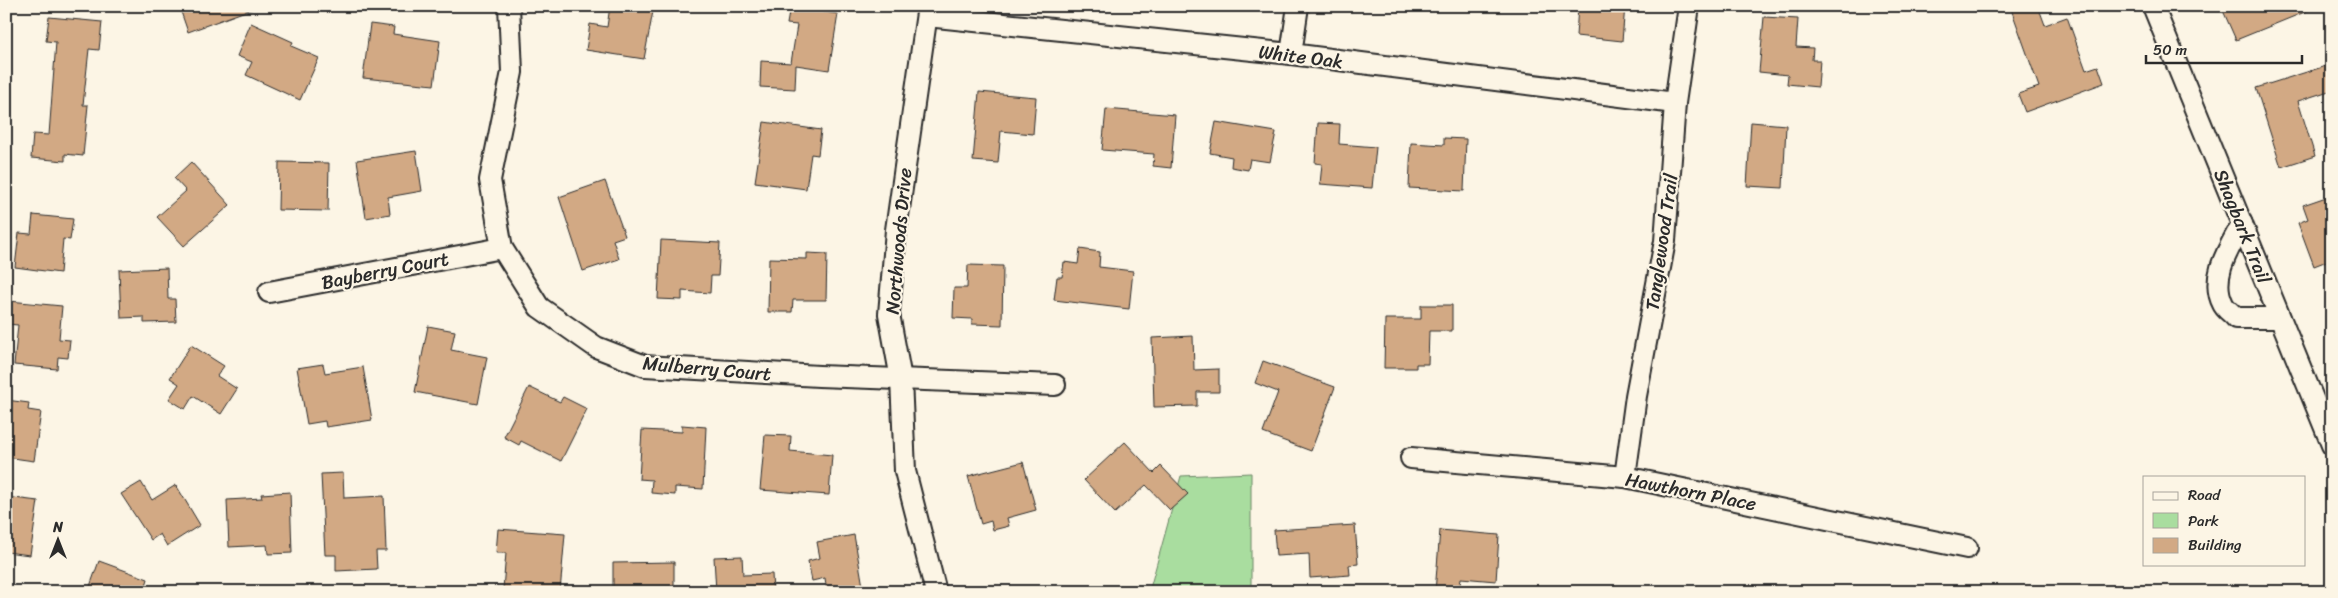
<svg xmlns="http://www.w3.org/2000/svg" width="2338" height="598" font-family="Sriracha,sans-serif">
<rect width="100%" height="100%" fill="#fcf5e5"/>
<filter id="ink" filterUnits="userSpaceOnUse"><feTurbulence type="fractalNoise" baseFrequency=".02" numOctaves="2"/><feDisplacementMap in="SourceGraphic" scale="10" xChannelSelector="R" yChannelSelector="G"/><feConvolveMatrix kernelMatrix="1 2 1 2 8 2 1 2 1" color-interpolation-filters="sRGB"/></filter>
<g filter="url(#ink)">
<path fill="#a9dd9f" stroke="#6a8465" d="M 1251,473 L 1251,592 L 1149,592 L 1181,476 Z"/>
<g fill="#d2a984" stroke="#2b2b2b">
<path d="M 179,6 L 254,6 L 254,8 L 188,32 Z"/>
<path d="M 610,6 L 654,6 L 644,59 L 586,50 L 590,24 L 607,27 Z"/>
<path d="M 1578,6 L 1625,6 L 1622,41 L 1576,36 Z"/>
<path d="M 2010,6 L 2038,6 L 2045,25 L 2067,17 L 2086,70 L 2098,66 L 2104,83 L 2025,112 L 2018,94 L 2039,87 Z"/>
<path d="M 2221,6 L 2317,6 L 2317,7 L 2236,40 Z"/>
<path d="M 790,7 L 838,14 L 829,70 L 796,65 L 795,89 L 760,87 L 761,61 L 791,63 L 797,25 L 787,24 Z"/>
<path d="M 49,17 L 102,22 L 99,50 L 89,49 L 83,105 L 88,105 L 83,156 L 65,154 L 65,161 L 31,158 L 33,134 L 49,135 L 56,42 L 46,41 Z"/>
<path d="M 1764,17 L 1798,19 L 1796,47 L 1813,48 L 1812,60 L 1820,60 L 1818,87 L 1787,84 L 1788,75 L 1759,72 Z"/>
<path d="M 251,23 L 293,42 L 291,46 L 319,58 L 300,100 L 246,75 L 252,62 L 237,56 Z"/>
<path d="M 370,24 L 394,27 L 393,34 L 440,41 L 434,85 L 363,78 Z"/>
<path d="M 2332,64 L 2332,90 L 2298,101 L 2315,156 L 2281,167 L 2256,88 Z"/>
<path d="M 979,92 L 1036,97 L 1033,134 L 1001,131 L 998,163 L 973,161 Z"/>
<path d="M 1106,109 L 1175,115 L 1171,168 L 1153,166 L 1154,154 L 1102,150 Z"/>
<path d="M 764,122 L 821,130 L 818,155 L 811,154 L 806,189 L 755,182 Z"/>
<path d="M 1216,122 L 1276,132 L 1270,162 L 1250,159 L 1248,170 L 1231,167 L 1232,157 L 1210,153 Z"/>
<path d="M 1751,122 L 1786,125 L 1783,188 L 1747,186 Z"/>
<path d="M 1318,123 L 1340,124 L 1339,144 L 1376,147 L 1372,188 L 1320,184 L 1322,164 L 1315,163 Z"/>
<path d="M 1444,138 L 1466,139 L 1464,191 L 1409,188 L 1411,143 L 1444,145 Z"/>
<path d="M 416,151 L 422,191 L 388,197 L 390,214 L 366,218 L 357,160 Z"/>
<path d="M 191,162 L 230,205 L 184,246 L 157,217 L 186,191 L 174,178 Z"/>
<path d="M 279,162 L 329,163 L 328,211 L 278,210 Z"/>
<path d="M 605,181 L 625,236 L 613,240 L 619,259 L 583,271 L 559,197 Z"/>
<path d="M 2332,195 L 2332,259 L 2314,266 L 2298,223 L 2308,219 L 2303,205 Z"/>
<path d="M 33,215 L 73,219 L 70,240 L 63,239 L 60,273 L 15,267 L 19,233 L 31,234 Z"/>
<path d="M 661,240 L 720,243 L 718,276 L 711,276 L 710,293 L 682,291 L 682,300 L 658,299 Z"/>
<path d="M 1080,249 L 1100,252 L 1099,267 L 1133,271 L 1129,309 L 1054,300 L 1057,277 L 1062,277 L 1064,262 L 1078,264 Z"/>
<path d="M 807,253 L 827,254 L 826,300 L 793,300 L 792,312 L 768,312 L 769,258 L 807,259 Z"/>
<path d="M 968,265 L 1003,266 L 1002,325 L 972,324 L 972,319 L 953,318 L 954,288 L 967,288 Z"/>
<path d="M 167,268 L 168,299 L 175,299 L 176,322 L 144,323 L 144,317 L 121,318 L 119,270 Z"/>
<path d="M 9,301 L 62,306 L 59,339 L 70,340 L 68,358 L 58,357 L 57,369 L 14,365 L 18,325 L 6,324 Z"/>
<path d="M 1421,305 L 1452,305 L 1452,331 L 1429,331 L 1428,364 L 1416,364 L 1416,368 L 1384,368 L 1385,319 L 1421,319 Z"/>
<path d="M 428,326 L 455,331 L 451,350 L 487,357 L 478,404 L 415,392 Z"/>
<path d="M 1193,336 L 1194,370 L 1219,369 L 1219,392 L 1197,392 L 1197,406 L 1154,407 L 1152,338 Z"/>
<path d="M 191,345 L 224,366 L 217,376 L 237,389 L 221,414 L 193,396 L 185,409 L 169,399 L 179,384 L 170,378 Z"/>
<path d="M 1263,361 L 1335,387 L 1311,451 L 1263,433 L 1278,392 L 1255,383 Z"/>
<path d="M 323,364 L 325,373 L 363,367 L 372,420 L 326,427 L 325,421 L 307,424 L 297,368 Z"/>
<path d="M 529,387 L 560,402 L 563,397 L 587,409 L 561,461 L 521,441 L 519,445 L 504,437 Z"/>
<path d="M 6,400 L 29,403 L 28,410 L 41,412 L 34,461 L 6,457 Z"/>
<path d="M 682,425 L 706,427 L 703,489 L 675,487 L 675,495 L 651,493 L 652,480 L 639,479 L 642,430 L 682,432 Z"/>
<path d="M 765,435 L 791,436 L 790,451 L 832,455 L 829,495 L 760,490 Z"/>
<path d="M 1125,442 L 1154,473 L 1161,466 L 1188,494 L 1170,510 L 1146,485 L 1115,513 L 1084,480 Z"/>
<path d="M 1023,462 L 1036,510 L 1007,518 L 1009,526 L 993,530 L 991,521 L 981,524 L 968,476 Z"/>
<path d="M 343,473 L 344,498 L 384,496 L 386,551 L 376,551 L 377,569 L 336,571 L 336,555 L 325,555 L 321,474 Z"/>
<path d="M 141,482 L 152,500 L 176,485 L 200,525 L 167,546 L 160,534 L 151,540 L 121,494 Z"/>
<path d="M 290,492 L 292,553 L 268,554 L 267,545 L 229,547 L 227,500 L 262,498 L 261,494 Z"/>
<path d="M 6,497 L 38,501 L 30,555 L 6,552 Z"/>
<path d="M 1355,525 L 1358,564 L 1349,565 L 1350,575 L 1310,578 L 1309,554 L 1276,556 L 1274,530 Z"/>
<path d="M 498,529 L 565,534 L 560,592 L 503,589 L 506,553 L 496,553 Z"/>
<path d="M 1440,530 L 1499,535 L 1496,581 L 1461,578 L 1459,592 L 1435,592 Z"/>
<path d="M 854,535 L 864,592 L 827,592 L 825,578 L 812,581 L 808,561 L 820,558 L 817,542 Z"/>
<path d="M 742,556 L 743,575 L 772,574 L 773,592 L 716,592 L 714,557 Z"/>
<path d="M 99,561 L 148,579 L 144,592 L 88,592 Z"/>
<path d="M 674,562 L 674,592 L 613,592 L 613,563 Z"/>
</g>
<g fill="none" stroke-linecap="round" stroke-linejoin="round">
<defs>
<g id="minor">
<path d="M 509,6 L 512,72 L 490,180 L 502,248 L 539,307 L 596,347 L 645,366 L 819,376 L 1055,385"/>
<path d="M 928,6 L 896,230 L 889,314 L 901,379 L 905,471 L 936,592"/>
<path d="M 2153,6 L 2332,445"/>
<path d="M 927,16 L 1291,54 L 1675,103"/>
<path d="M 1291,54 L 1298,6"/>
<path d="M 2242,224 C 2230,247 2209,277 2223,304 C 2225,309 2232,313 2236,318 L 2280,318"/>
<path d="M 269,292 L 502,248"/>
<path d="M 1411,458 L 1625,477 L 1967,548"/>
<path d="M 1625,477 L 1636,396 L 1665,241 L 1675,103 L 1689,6"/>
</g>
</defs>
<use href="#minor" stroke="#2b2b2b" stroke-width="24"/>
<use href="#minor" stroke="#fcf5e5" stroke-width="20"/>
</g>
</g>
<g text-anchor="middle" stroke-width="4.5" stroke-linejoin="round" paint-order="stroke">
<g font-size="19" fill="#2b2b2b" stroke="#fcf5e5">
<text transform="translate(1301 56) rotate(7)" y="7">White Oak</text>
<text transform="translate(2243 226) rotate(68)" y="7">Shagbark Trail</text>
<text transform="translate(898 241) rotate(-85)" y="7">Northwoods Drive</text>
<text transform="translate(1661 242) rotate(-82)" y="7">Tanglewood Trail</text>
<text transform="translate(385 270) rotate(-11)" y="7">Bayberry Court</text>
<text transform="translate(707 368) rotate(5)" y="7">Mulberry Court</text>
<text transform="translate(1691 491) rotate(11)" y="7">Hawthorn Place</text>
</g>
</g>
<rect width="2338" height="598" fill="none" stroke="#fcf5e5" stroke-width="25"/>
<rect x="12" y="12" width="2313" height="573" fill="none" stroke="#2b2b2b" stroke-width="2" filter="url(#ink)"/>
<rect x="2143" y="476" width="162" height="90" fill="#fcf5e5" stroke="#a8a49b"/>
<rect x="2153" y="492" width="25" height="8" fill="#fcf5e5" stroke="#a8a49b"/>
<text x="2188" y="500" font-size="15" fill="#2b2b2b">Road</text>
<rect x="2153" y="513" width="25" height="15" fill="#a9dd9f" stroke="#a8a49b"/>
<text x="2188" y="526" font-size="15" fill="#2b2b2b">Park</text>
<rect x="2153" y="538" width="25" height="15" fill="#d2a984" stroke="#a8a49b"/>
<text x="2188" y="550" font-size="15" fill="#2b2b2b">Building</text>
<g transform="translate(58 540)" stroke="#fcf5e5" stroke-width="4" paint-order="stroke">
<path d="M0-4L9 19L0 12L-9 19Z" fill="#2b2b2b"/>
<text y="-8" font-size="14" font-weight="bold" text-anchor="middle" fill="#2b2b2b">N</text>
</g>
<path d="M2146 55v8h156v-8" fill="none" stroke="#2b2b2b" stroke-width="2.5"/>
<text x="2153" y="55" font-size="15" fill="#2b2b2b" stroke="#fcf5e5" stroke-width="4" paint-order="stroke">50 m</text>
</svg>
